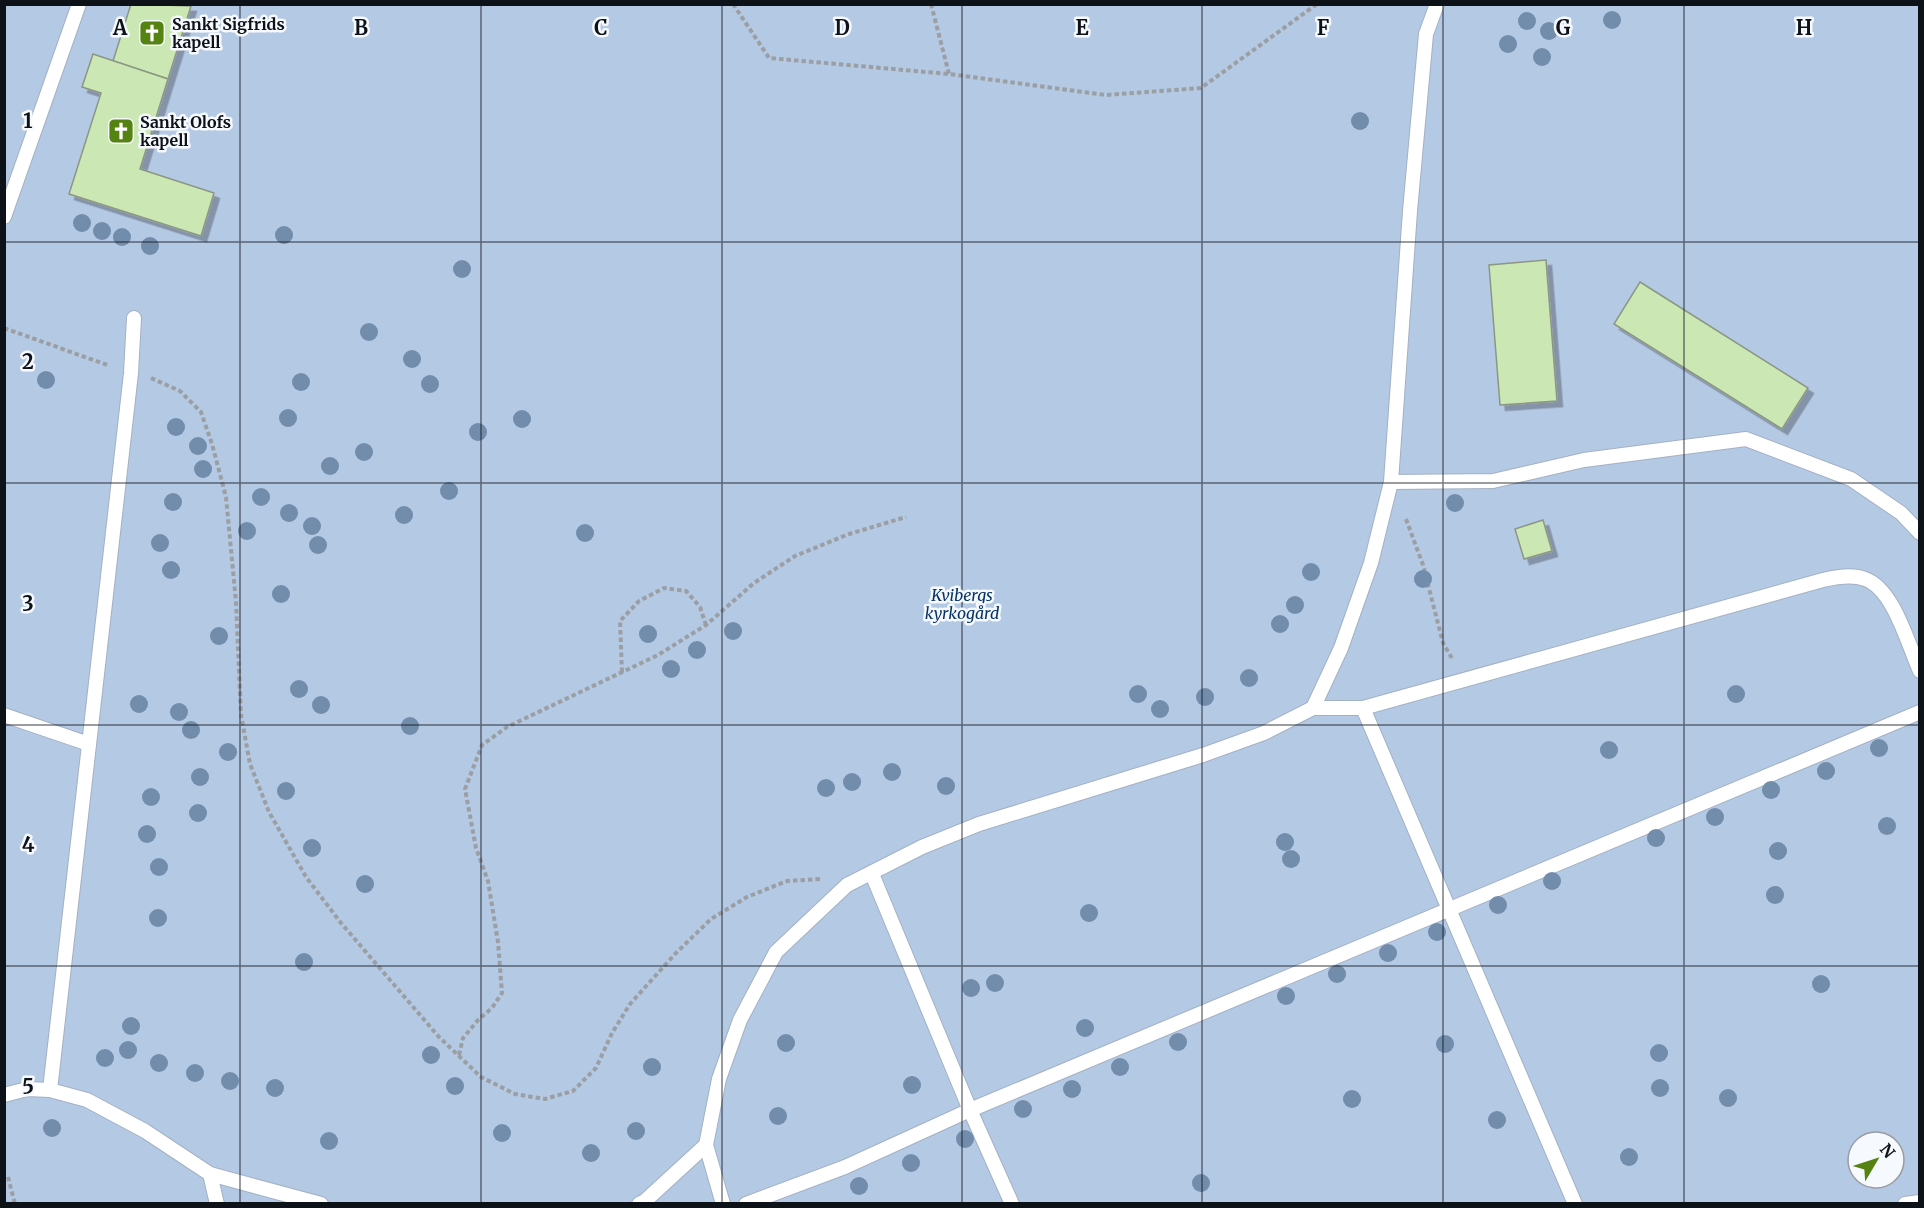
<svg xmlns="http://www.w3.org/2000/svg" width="1924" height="1208" font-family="Merriweather,serif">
<defs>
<filter id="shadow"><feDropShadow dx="5.5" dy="5.5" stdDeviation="0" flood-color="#0004"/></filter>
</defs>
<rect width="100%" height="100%" fill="#f6f9fd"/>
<path fill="#b4c9e4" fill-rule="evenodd" d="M 5,5 L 1919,5 L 1919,1203 L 5,1204 ZM 1858,1142 L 1894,1142 L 1894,1178 L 1858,1178 Z"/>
<g fill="#cbe7b3" stroke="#8c9783" stroke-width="1.5" filter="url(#shadow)">
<path d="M 131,4 L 191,6 L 168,79 L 113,61 Z"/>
<path d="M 93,54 L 168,79 L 140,169 L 214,193 L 201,236 L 69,194 L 101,93 L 82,87 Z"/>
<path d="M 1546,260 L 1557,401 L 1500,405 L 1489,265 Z"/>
<path d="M 1640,282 L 1808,388 L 1782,429 L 1614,324 Z"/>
<path d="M 1543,520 L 1552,551 L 1524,559 L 1515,529 Z"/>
</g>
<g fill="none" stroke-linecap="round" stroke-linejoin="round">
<defs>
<g id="service">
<path d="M 4,217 L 79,4"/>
<path d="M 1391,482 L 1493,481 L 1584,460 L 1746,439 L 1851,479 L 1901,513 L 1920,533"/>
<path d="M 1313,708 L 1341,648 L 1371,563 L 1391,482 L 1410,211 L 1426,34 L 1437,4"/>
<path d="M 1363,708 L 1575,1204"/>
<path d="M 4,715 L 89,744"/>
<path d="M 872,874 L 970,1110 L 1012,1204"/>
<path d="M 50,1090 L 131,373 L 134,318"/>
<path d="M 4,1095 L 27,1089 L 50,1090 L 87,1100 L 145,1131 L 210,1174 L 321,1204"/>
<path d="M 210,1174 L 217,1204"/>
<path d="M 639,1204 L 645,1201 L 706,1145"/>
<path d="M 723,1204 L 706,1145 L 719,1079 L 740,1020 L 776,952 L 847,885 L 922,847 L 979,824 L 1203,755 L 1264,733 L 1313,708 L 1363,708 L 1823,580 C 1836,577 1852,574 1865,579 C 1894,589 1908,645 1920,671"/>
<path d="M 746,1204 L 845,1167 L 970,1110 L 1920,712"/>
<path d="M 1905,1204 L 1920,1202"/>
</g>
</defs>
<use href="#service" stroke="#a3b1c4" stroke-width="16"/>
<g stroke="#9b9fa4" stroke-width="4" stroke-dasharray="4.5 3" stroke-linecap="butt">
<path d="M 733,4 L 769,58 L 949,74 L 1106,95 L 1201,88 L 1317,4"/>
<path d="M 931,4 L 949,74"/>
<path d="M 4,328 L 110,366"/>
<path d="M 151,378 L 180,391 L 201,412 L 212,444 L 226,497 L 236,602 L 241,715 L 250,764 L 269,812 L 306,877 L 341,923 L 439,1037 L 481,1077 L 515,1094 L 545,1099 L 573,1091 L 596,1068 L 612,1033 L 630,1004 L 675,954 L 711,919 L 747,897 L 787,881 L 820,879"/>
<path d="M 1406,519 L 1423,565 L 1443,643 L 1453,660"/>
<path d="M 622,672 L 620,621 L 639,601 L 664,588 L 686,591 L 700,607 L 706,625"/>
<path d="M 459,1055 L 463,1038 L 478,1020 L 492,1008 L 502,993 L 498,942 L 488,881 L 476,848 L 465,789 L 482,745 L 507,727 L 658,655 L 706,625 L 754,583 L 795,556 L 849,534 L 906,517"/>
<path d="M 8,1177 L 15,1204"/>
</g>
<use href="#service" stroke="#fff" stroke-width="14"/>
</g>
<g fill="#728cab">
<circle cx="1612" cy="20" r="9"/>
<circle cx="1527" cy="21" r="9"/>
<circle cx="1549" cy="31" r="9"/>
<circle cx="1508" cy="44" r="9"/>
<circle cx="1542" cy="57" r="9"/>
<circle cx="1360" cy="121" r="9"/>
<circle cx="82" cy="223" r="9"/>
<circle cx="102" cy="231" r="9"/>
<circle cx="284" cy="235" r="9"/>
<circle cx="122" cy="237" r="9"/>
<circle cx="150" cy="246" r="9"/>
<circle cx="462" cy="269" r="9"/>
<circle cx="369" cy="332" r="9"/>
<circle cx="412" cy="359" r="9"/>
<circle cx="46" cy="380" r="9"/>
<circle cx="301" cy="382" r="9"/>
<circle cx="430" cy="384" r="9"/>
<circle cx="288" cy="418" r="9"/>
<circle cx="522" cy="419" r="9"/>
<circle cx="176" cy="427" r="9"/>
<circle cx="478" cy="432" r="9"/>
<circle cx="198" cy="446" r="9"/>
<circle cx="364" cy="452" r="9"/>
<circle cx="330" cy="466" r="9"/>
<circle cx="203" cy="469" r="9"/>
<circle cx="449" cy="491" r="9"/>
<circle cx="261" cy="497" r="9"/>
<circle cx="173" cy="502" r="9"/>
<circle cx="1455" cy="503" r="9"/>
<circle cx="289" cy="513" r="9"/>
<circle cx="404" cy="515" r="9"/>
<circle cx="312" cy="526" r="9"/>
<circle cx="247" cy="531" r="9"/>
<circle cx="585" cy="533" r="9"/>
<circle cx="160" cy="543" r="9"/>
<circle cx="318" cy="545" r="9"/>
<circle cx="171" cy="570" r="9"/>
<circle cx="1311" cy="572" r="9"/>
<circle cx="1423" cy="579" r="9"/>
<circle cx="281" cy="594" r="9"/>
<circle cx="1295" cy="605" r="9"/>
<circle cx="1280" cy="624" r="9"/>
<circle cx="733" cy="631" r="9"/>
<circle cx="648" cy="634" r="9"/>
<circle cx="219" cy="636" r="9"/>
<circle cx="697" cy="650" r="9"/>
<circle cx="671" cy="669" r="9"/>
<circle cx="1249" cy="678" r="9"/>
<circle cx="299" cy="689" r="9"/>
<circle cx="1138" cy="694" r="9"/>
<circle cx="1736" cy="694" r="9"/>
<circle cx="1205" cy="697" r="9"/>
<circle cx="139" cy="704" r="9"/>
<circle cx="321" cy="705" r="9"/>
<circle cx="1160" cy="709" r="9"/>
<circle cx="179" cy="712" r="9"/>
<circle cx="410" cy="726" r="9"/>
<circle cx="191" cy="730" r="9"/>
<circle cx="1879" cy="748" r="9"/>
<circle cx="1609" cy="750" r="9"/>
<circle cx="228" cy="752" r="9"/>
<circle cx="1826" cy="771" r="9"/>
<circle cx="892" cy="772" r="9"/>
<circle cx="200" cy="777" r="9"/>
<circle cx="852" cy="782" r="9"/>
<circle cx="946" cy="786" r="9"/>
<circle cx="826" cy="788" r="9"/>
<circle cx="1771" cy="790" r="9"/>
<circle cx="286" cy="791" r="9"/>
<circle cx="151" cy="797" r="9"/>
<circle cx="198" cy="813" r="9"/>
<circle cx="1715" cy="817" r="9"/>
<circle cx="1887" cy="826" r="9"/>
<circle cx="147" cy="834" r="9"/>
<circle cx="1656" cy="838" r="9"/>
<circle cx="1285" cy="842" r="9"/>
<circle cx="312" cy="848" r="9"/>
<circle cx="1778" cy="851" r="9"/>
<circle cx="1291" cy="859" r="9"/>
<circle cx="159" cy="867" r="9"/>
<circle cx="1552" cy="881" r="9"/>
<circle cx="365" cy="884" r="9"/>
<circle cx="1775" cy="895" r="9"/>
<circle cx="1498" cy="905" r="9"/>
<circle cx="1089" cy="913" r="9"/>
<circle cx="158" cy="918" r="9"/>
<circle cx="1437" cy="932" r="9"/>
<circle cx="1388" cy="953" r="9"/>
<circle cx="304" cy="962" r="9"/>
<circle cx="1337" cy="974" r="9"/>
<circle cx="995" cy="983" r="9"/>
<circle cx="1821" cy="984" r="9"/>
<circle cx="971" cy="988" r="9"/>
<circle cx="1286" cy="996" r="9"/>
<circle cx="131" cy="1026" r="9"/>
<circle cx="1085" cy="1028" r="9"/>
<circle cx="1178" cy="1042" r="9"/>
<circle cx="786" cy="1043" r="9"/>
<circle cx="1445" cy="1044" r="9"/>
<circle cx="128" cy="1050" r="9"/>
<circle cx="1659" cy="1053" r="9"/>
<circle cx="431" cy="1055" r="9"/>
<circle cx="105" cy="1058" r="9"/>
<circle cx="159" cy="1063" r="9"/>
<circle cx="652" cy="1067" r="9"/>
<circle cx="1120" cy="1067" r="9"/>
<circle cx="195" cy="1073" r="9"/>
<circle cx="230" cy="1081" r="9"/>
<circle cx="912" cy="1085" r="9"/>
<circle cx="455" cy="1086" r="9"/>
<circle cx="275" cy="1088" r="9"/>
<circle cx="1660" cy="1088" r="9"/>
<circle cx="1072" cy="1089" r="9"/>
<circle cx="1728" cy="1098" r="9"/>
<circle cx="1352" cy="1099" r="9"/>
<circle cx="1023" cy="1109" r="9"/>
<circle cx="778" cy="1116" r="9"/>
<circle cx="1497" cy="1120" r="9"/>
<circle cx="52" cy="1128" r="9"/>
<circle cx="636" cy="1131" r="9"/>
<circle cx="502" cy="1133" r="9"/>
<circle cx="965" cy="1139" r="9"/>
<circle cx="329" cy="1141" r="9"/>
<circle cx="591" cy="1153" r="9"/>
<circle cx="1629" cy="1157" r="9"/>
<circle cx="911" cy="1163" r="9"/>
<circle cx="1201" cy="1183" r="9"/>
<circle cx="859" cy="1186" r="9"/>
</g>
<path fill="none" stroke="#0d1118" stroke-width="1.5" stroke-opacity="0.55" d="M 240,4 L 240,1204M 481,4 L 481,1204M 722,4 L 722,1204M 962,4 L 962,1204M 1202,4 L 1202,1204M 1443,4 L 1443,1204M 1684,4 L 1684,1204M 4,242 L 1920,242M 4,483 L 1920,483M 4,725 L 1920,725M 4,966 L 1920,966"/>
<defs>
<symbol id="church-square" viewBox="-11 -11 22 22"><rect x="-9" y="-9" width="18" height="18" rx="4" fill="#558311" stroke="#f6f9fd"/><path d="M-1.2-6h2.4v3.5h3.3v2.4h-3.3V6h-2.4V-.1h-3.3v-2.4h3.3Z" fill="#fff"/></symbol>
</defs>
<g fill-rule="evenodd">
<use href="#church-square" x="137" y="18" width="30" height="30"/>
<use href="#church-square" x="106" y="116" width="30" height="30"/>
</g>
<g text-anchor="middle" stroke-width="5" stroke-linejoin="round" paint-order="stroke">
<g font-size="16" font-weight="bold" fill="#0d1118" stroke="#f6f9fd" text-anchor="start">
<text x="172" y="30">Sankt Sigfrids<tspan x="172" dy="18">kapell</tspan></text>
<text x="140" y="128">Sankt Olofs<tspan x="140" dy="18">kapell</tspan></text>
</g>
<g font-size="16" font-style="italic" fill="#063368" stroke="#f6f9fd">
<text x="962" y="601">Kvibergs<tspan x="962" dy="18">kyrkogård</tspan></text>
</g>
</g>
<g font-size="20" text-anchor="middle" font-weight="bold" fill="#0d1118" stroke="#f6f9fd" stroke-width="5" stroke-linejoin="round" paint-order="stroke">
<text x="120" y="35">A</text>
<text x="361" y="35">B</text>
<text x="601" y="35">C</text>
<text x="842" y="35">D</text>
<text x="1082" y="35">E</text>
<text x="1323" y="35">F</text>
<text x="1563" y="35">G</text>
<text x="1804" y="35">H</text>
<text x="28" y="128">1</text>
<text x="28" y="369">2</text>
<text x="28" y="611">3</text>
<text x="28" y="852">4</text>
<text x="28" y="1094">5</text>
</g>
<rect width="1924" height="1208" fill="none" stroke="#0d1118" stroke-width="12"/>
<g transform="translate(1876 1160) rotate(51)"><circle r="28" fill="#f6f9fd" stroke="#999ca1" stroke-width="1.5"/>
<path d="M0-4.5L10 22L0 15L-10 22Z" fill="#558311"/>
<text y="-9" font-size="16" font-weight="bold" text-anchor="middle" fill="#0d1118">N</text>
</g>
</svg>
